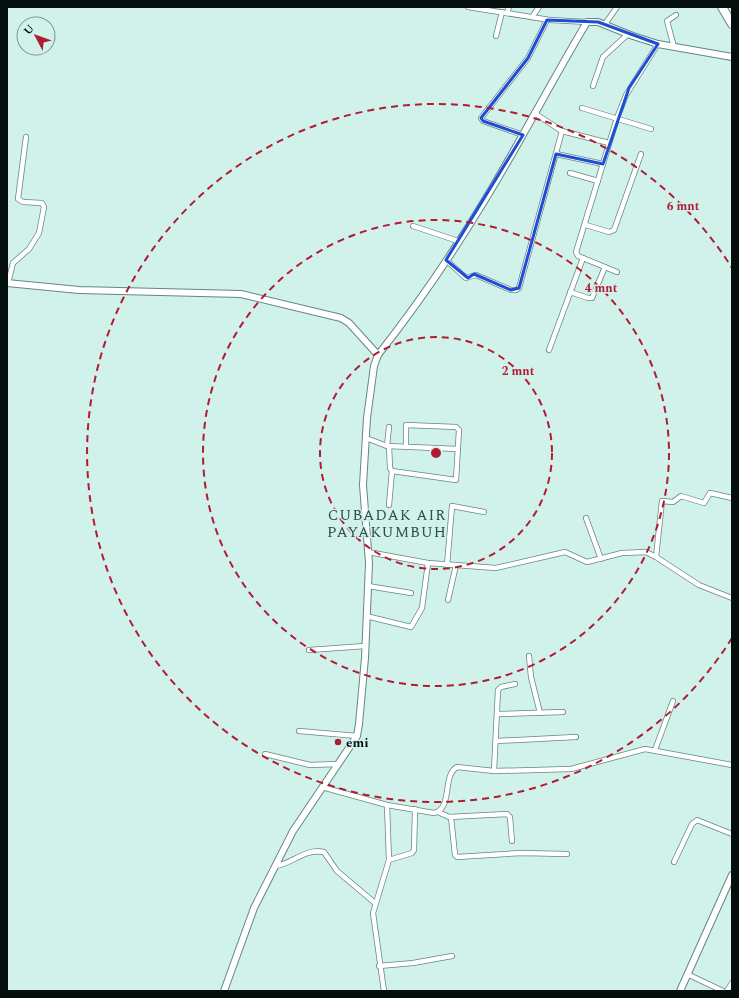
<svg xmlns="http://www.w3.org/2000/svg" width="739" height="998" font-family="Spectral,serif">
<rect width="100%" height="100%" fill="#d0f2eb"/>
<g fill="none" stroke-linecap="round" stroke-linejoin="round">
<defs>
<g id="street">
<path d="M 468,7 L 550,20 L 587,22"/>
<path d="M 507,13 L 509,7"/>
<path d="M 532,17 L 539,7"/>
<path d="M 605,24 L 617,7"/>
<path d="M 496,36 L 502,12"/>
<path d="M 674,47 L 667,21 L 676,15"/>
<path d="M 593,86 L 603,57 L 628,34"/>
<path d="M 582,108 L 651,129"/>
<path d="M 534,113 L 562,131 L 609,143"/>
<path d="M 523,135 L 483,121 L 481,118 L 528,58 L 547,20"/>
<path d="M 556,154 L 603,164"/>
<path d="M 570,173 L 598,181"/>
<path d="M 586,225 L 609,232 L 614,230 L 641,154"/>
<path d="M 413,226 L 458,241"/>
<path d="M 446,260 L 466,278 L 476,275 L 511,290 L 516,290 L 519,288 L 562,131"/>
<path d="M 617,272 L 578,256 L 576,252 L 617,118 L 626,95 L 658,44"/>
<path d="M 8,283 L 13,263 L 29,249 L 39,233 L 44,207 L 42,203 L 23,202 L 18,199 L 26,137"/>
<path d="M 570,292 L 588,298 L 592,298 L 605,267"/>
<path d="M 549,350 L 583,258"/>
<path d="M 366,438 L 387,446 L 458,449"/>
<path d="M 387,446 L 389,427"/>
<path d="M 389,446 L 390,468 L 392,471 L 456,480 L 459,430 L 456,427 L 406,425 L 406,446"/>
<path d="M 389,505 L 392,471"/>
<path d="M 586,518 L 601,559"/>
<path d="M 368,552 L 428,563 L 496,568 L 565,552 L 587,562 L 622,553 L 646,552 L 656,557 L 699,585 L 732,598"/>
<path d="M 656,557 L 662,501 L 673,502 L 681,496 L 704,503 L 710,493 L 732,498"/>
<path d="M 447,565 L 452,506 L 484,512"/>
<path d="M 368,586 L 411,593"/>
<path d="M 448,600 L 456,565"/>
<path d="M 366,616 L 411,627 L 422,608 L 428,563"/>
<path d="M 309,650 L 365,646"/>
<path d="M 529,656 L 531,677 L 540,713"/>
<path d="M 498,714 L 563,712"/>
<path d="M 299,731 L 357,736"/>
<path d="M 496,741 L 576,737"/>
<path d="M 655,750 L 673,701"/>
<path d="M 265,754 L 310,765 L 338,764"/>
<path d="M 494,771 L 498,690 L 501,687 L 515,684"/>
<path d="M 322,787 L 387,805 L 434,813 C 453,809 442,775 457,767 L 494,771 L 571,769 L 645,749 L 732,765"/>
<path d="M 438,812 L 449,817 L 507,814 L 510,817 L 512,841"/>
<path d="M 451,817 L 455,855 L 457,857 L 522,853 L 567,854"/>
<path d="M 389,860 L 412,853 L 414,850 L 415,809"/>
<path d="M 674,862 L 692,824 L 697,820 L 732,834"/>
<path d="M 275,866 C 293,864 304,848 324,852 L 337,871 L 375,903"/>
<path d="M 379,966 L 413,963 L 452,956"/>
<path d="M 687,974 L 723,991"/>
<path d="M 384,991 L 373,913 L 389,860 L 387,805"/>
<path d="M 727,991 L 732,983"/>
</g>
<g id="secondary">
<path d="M 7,283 L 79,290 L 241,294 L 341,318 L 349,323 L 378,355"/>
<path d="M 224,991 L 254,908 L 293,831 L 357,736 L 359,724 L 365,658 L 369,563 L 363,485 L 367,418 L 374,366 L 378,355 C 419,303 457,247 491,190 C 524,135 554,77 587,22 L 598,22 L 633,36 L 658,44 L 732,57"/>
<path d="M 680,991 L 732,875"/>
</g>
<path id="highway" d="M 722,7 L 732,24"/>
</defs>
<use href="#street" stroke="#678680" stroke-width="6"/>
<use href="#secondary" stroke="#678680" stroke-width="8"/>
<use href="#highway" stroke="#678680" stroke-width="10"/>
<use href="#street" stroke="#fff" stroke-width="4.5"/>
<use href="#secondary" stroke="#fff" stroke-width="6"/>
<use href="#highway" stroke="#fff" stroke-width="8"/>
</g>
<path fill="none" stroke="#1d4ed8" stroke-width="3" stroke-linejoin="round" d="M 547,20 L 598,22 L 658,44 L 629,88 L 603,164 L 556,154 L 519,288 L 511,290 L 474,274 L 468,278 L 446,260 L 523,135 L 483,121 L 481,118 L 528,58 Z"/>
<g fill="none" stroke="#b01c32" stroke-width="2" stroke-dasharray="7 5">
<circle cx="436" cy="453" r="116"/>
<circle cx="436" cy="453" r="233"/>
<path d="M732 638A349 349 0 1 1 732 268"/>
</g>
<circle fill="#b01c32" stroke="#d0f2eb" stroke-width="1.5" cx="338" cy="742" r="4"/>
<g text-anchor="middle" stroke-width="3" stroke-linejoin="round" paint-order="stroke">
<g font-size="13" font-weight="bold" fill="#040f0d" stroke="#d0f2eb" text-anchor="start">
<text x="346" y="747">emi</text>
</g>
<g font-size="15" letter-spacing="1" fill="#314f49" stroke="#d0f2eb">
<text x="387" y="520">CUBADAK AIR<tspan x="387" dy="17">PAYAKUMBUH</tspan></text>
</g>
</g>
<circle cx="436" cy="453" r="6" fill="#b01c32" stroke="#d0f2eb" stroke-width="2"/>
<g font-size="12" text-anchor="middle" font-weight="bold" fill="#b01c32" stroke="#d0f2eb" stroke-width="3" stroke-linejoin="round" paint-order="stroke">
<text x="683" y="210">6 mnt</text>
<text x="601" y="292">4 mnt</text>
<text x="518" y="375">2 mnt</text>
</g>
<rect width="739" height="998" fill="none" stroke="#040f0d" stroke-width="16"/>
<g transform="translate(36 36) rotate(311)"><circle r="19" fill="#d0f2eb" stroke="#7e9792"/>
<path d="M0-3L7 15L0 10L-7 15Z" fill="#b01c32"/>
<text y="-6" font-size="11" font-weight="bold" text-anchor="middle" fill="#040f0d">U</text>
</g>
</svg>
